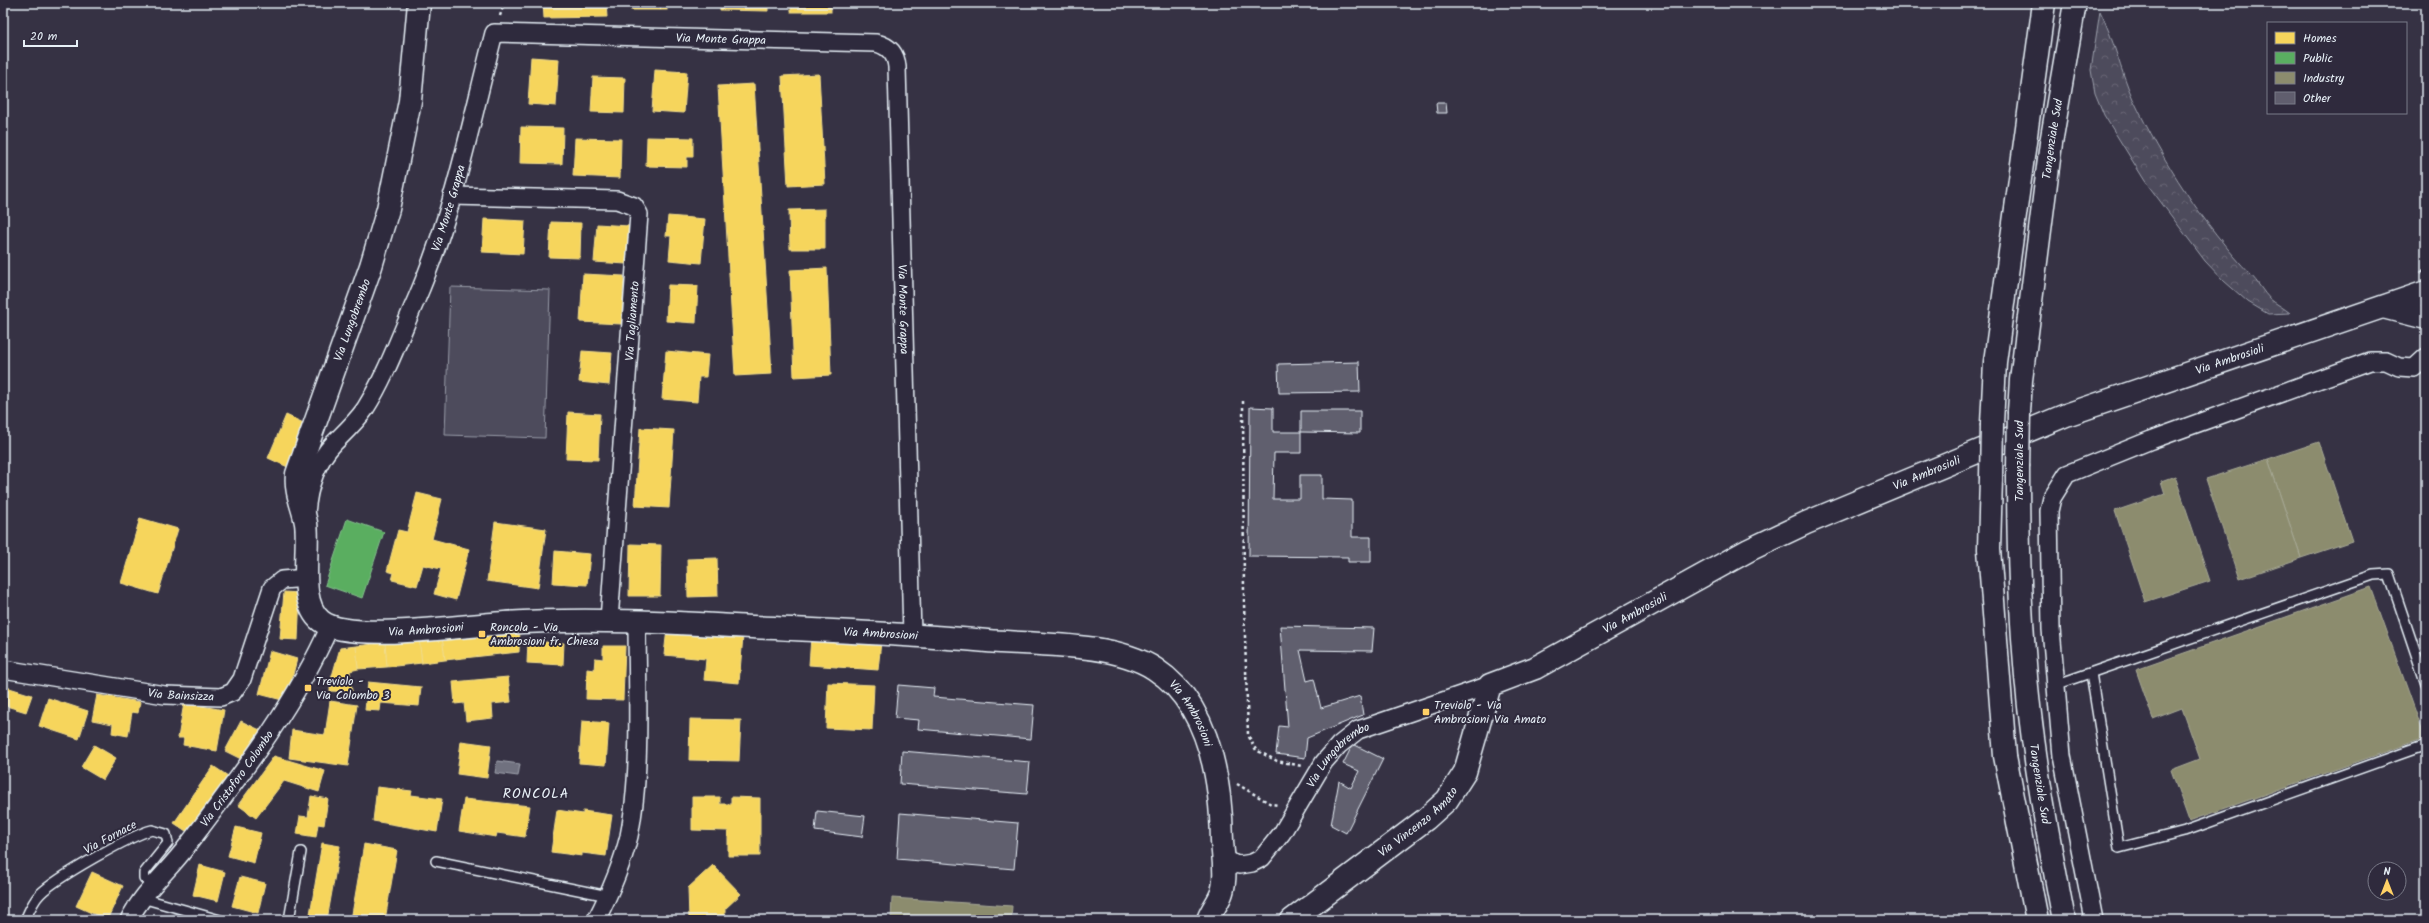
<svg xmlns="http://www.w3.org/2000/svg" width="2429" height="923" font-family="Kalam,sans-serif">
<defs>
<pattern id="forest-crowns" width="20" height="18" patternUnits="userSpaceOnUse"><rect width="20" height="18" fill="#4d4b5c"/><path d="M2 6a3 3 0 1 1 6 0M12 15a3 3 0 1 1 6 0" fill="none" stroke="#676574"/></pattern>
</defs>
<rect width="100%" height="100%" fill="#363244"/>
<filter id="ink" filterUnits="userSpaceOnUse"><feTurbulence type="fractalNoise" baseFrequency=".025" numOctaves="2"/><feDisplacementMap in="SourceGraphic" scale="8" xChannelSelector="R" yChannelSelector="G"/><feConvolveMatrix kernelMatrix="1 2 1 2 8 2 1 2 1" color-interpolation-filters="sRGB"/></filter>
<g filter="url(#ink)">
<path fill="url(#forest-crowns)" stroke="#9a9eaa" d="M 2100,11 C 2114,39 2120,70 2133,99 C 2163,162 2203,224 2251,275 C 2258,282 2263,292 2270,299 C 2276,304 2284,308 2290,313 L 2268,314 L 2248,302 L 2224,281 L 2205,261 L 2145,181 L 2104,115 L 2095,93 L 2091,70 Z"/>
<path fill="#4d4b5c" stroke="#9a9eaa" d="M 450,287 L 550,290 L 545,438 L 445,435 Z"/>
<path fill="#70717f" stroke="#a0a4af" d="M 497,761 L 520,764 L 518,776 L 495,773 Z"/>
<g fill="#f6d55c" stroke="#f2dd8b">
<path d="M 543,3 L 606,3 L 607,17 L 544,18 Z"/>
<rect x="631" y="3" width="36" height="7"/>
<path d="M 720,3 L 768,3 L 768,11 L 720,10 Z"/>
<rect x="791" y="3" width="40" height="9"/>
<path d="M 531,57 L 559,59 L 556,106 L 528,104 Z"/>
<path d="M 655,70 L 687,72 L 684,113 L 652,111 Z"/>
<path d="M 819,74 L 825,184 L 788,186 L 782,76 Z"/>
<path d="M 593,77 L 625,78 L 624,113 L 591,112 Z"/>
<path d="M 754,84 L 772,374 L 735,376 L 718,86 Z"/>
<path d="M 521,127 L 563,128 L 562,164 L 520,163 Z"/>
<path d="M 647,137 L 693,138 L 693,157 L 687,157 L 687,167 L 646,166 Z"/>
<path d="M 575,138 L 621,139 L 620,178 L 573,176 Z"/>
<path d="M 825,209 L 825,249 L 790,249 L 789,210 Z"/>
<path d="M 668,216 L 705,219 L 701,263 L 669,260 L 671,236 L 666,236 Z"/>
<path d="M 484,219 L 525,221 L 523,254 L 482,252 Z"/>
<path d="M 551,222 L 581,223 L 580,258 L 549,257 Z"/>
<path d="M 597,224 L 629,226 L 626,264 L 594,262 Z"/>
<path d="M 827,268 L 831,375 L 794,377 L 790,270 Z"/>
<path d="M 583,274 L 624,276 L 621,324 L 580,322 Z"/>
<path d="M 668,285 L 698,286 L 696,323 L 666,321 Z"/>
<path d="M 582,351 L 612,353 L 609,385 L 579,382 Z"/>
<path d="M 666,351 L 708,355 L 706,377 L 699,377 L 697,402 L 662,399 Z"/>
<path d="M 568,412 L 600,414 L 598,460 L 566,459 Z"/>
<path d="M 286,415 L 308,425 L 290,468 L 268,458 Z"/>
<path d="M 640,428 L 674,430 L 669,508 L 635,506 Z"/>
<path d="M 417,493 L 442,499 L 432,539 L 469,549 L 456,600 L 434,594 L 441,569 L 423,565 L 417,586 L 392,580 L 394,573 L 387,571 L 398,530 L 407,532 Z"/>
<path d="M 140,518 L 178,529 L 158,594 L 121,583 Z"/>
<path d="M 495,522 L 546,529 L 538,588 L 487,581 Z"/>
<path d="M 630,544 L 661,545 L 660,596 L 629,596 Z"/>
<path d="M 555,551 L 590,554 L 587,585 L 553,583 Z"/>
<path d="M 717,558 L 718,596 L 688,597 L 687,559 Z"/>
<path d="M 284,592 L 300,593 L 298,640 L 280,639 Z"/>
<path d="M 520,629 L 519,652 L 445,660 L 442,637 Z"/>
<path d="M 667,629 L 743,636 L 739,683 L 704,680 L 706,659 L 664,655 Z"/>
<path d="M 442,637 L 445,660 L 422,663 L 419,639 Z"/>
<path d="M 811,637 L 881,642 L 878,670 L 809,665 Z"/>
<path d="M 419,639 L 422,663 L 387,667 L 385,643 Z"/>
<path d="M 528,641 L 564,643 L 563,665 L 527,663 Z"/>
<path d="M 385,643 L 387,667 L 358,669 L 356,646 Z"/>
<path d="M 356,646 L 358,669 L 350,671 L 352,692 L 330,691 L 330,683 L 340,648 Z"/>
<path d="M 603,646 L 625,646 L 623,700 L 586,699 L 587,669 L 594,670 L 595,658 L 603,659 Z"/>
<path d="M 270,651 L 297,659 L 286,701 L 259,694 Z"/>
<path d="M 508,677 L 511,702 L 492,704 L 493,718 L 466,721 L 464,703 L 455,704 L 453,682 Z"/>
<path d="M 368,682 L 421,687 L 419,706 L 381,703 L 380,711 L 365,710 Z"/>
<path d="M 828,683 L 874,685 L 872,730 L 826,728 Z"/>
<path d="M 3,686 L 32,695 L 26,712 L 3,705 Z"/>
<path d="M 97,695 L 140,702 L 138,713 L 132,712 L 128,736 L 112,733 L 113,724 L 92,720 Z"/>
<path d="M 48,698 L 88,711 L 79,739 L 39,726 Z"/>
<path d="M 330,701 L 357,705 L 348,766 L 289,758 L 292,730 L 325,735 Z"/>
<path d="M 184,703 L 224,710 L 217,751 L 183,745 L 184,738 L 178,738 Z"/>
<path d="M 690,719 L 741,720 L 739,761 L 689,760 Z"/>
<path d="M 241,721 L 260,730 L 245,761 L 225,751 Z"/>
<path d="M 582,721 L 609,723 L 606,765 L 579,763 Z"/>
<path d="M 461,741 L 491,745 L 487,778 L 457,774 Z"/>
<path d="M 94,745 L 116,758 L 103,780 L 81,767 Z"/>
<path d="M 274,756 L 325,771 L 319,792 L 284,781 L 256,818 L 238,805 Z"/>
<path d="M 213,766 L 228,776 L 189,833 L 174,823 Z"/>
<path d="M 377,787 L 412,791 L 411,795 L 442,799 L 437,832 L 373,821 Z"/>
<path d="M 311,796 L 328,799 L 324,825 L 318,824 L 316,837 L 297,834 L 300,816 L 308,817 Z"/>
<path d="M 692,797 L 720,797 L 720,804 L 731,804 L 731,797 L 760,798 L 760,856 L 728,856 L 728,831 L 692,830 Z"/>
<path d="M 464,799 L 530,806 L 525,837 L 497,833 L 496,837 L 459,831 Z"/>
<path d="M 557,810 L 583,814 L 583,811 L 612,815 L 606,856 L 582,853 L 582,856 L 551,852 Z"/>
<path d="M 236,827 L 261,833 L 254,863 L 228,856 Z"/>
<path d="M 322,843 L 340,846 L 327,920 L 309,920 Z"/>
<path d="M 364,844 L 397,850 L 385,920 L 351,920 Z"/>
<path d="M 200,865 L 225,872 L 218,901 L 193,895 Z"/>
<path d="M 713,865 L 741,894 L 725,909 L 725,920 L 689,920 L 688,888 Z"/>
<path d="M 92,872 L 123,886 L 107,920 L 76,906 Z"/>
<path d="M 240,877 L 265,883 L 258,913 L 232,906 Z"/>
</g>
<path fill="#5aae61" stroke="#85c28e" d="M 347,519 L 384,532 L 362,598 L 325,585 Z"/>
<g fill="#8c8c6e" stroke="#a8aa97">
<path d="M 2319,442 L 2352,541 L 2301,558 L 2268,459 Z"/>
<path d="M 2268,459 L 2301,558 L 2239,579 L 2206,479 Z"/>
<path d="M 2175,476 L 2210,581 L 2145,602 L 2115,511 L 2165,494 L 2161,481 Z"/>
<path d="M 2371,587 L 2425,738 L 2189,821 L 2171,770 L 2200,759 L 2182,708 L 2153,719 L 2136,670 Z"/>
<path d="M 892,898 L 1012,906 L 1011,920 L 891,920 Z"/>
</g>
<g fill="#605e6e" stroke="#e8f1f8">
<path d="M 1436,103 L 1446,103 L 1447,113 L 1437,113 Z"/>
<path d="M 1359,362 L 1360,392 L 1279,393 L 1278,364 Z"/>
<path d="M 1250,407 L 1273,408 L 1273,432 L 1301,432 L 1301,453 L 1274,453 L 1273,499 L 1300,499 L 1300,475 L 1322,475 L 1322,499 L 1352,500 L 1352,537 L 1371,537 L 1371,562 L 1348,562 L 1348,557 L 1249,556 Z"/>
<path d="M 1301,411 L 1360,411 L 1360,433 L 1301,432 Z"/>
<path d="M 1280,626 L 1374,628 L 1372,651 L 1300,650 L 1307,681 L 1314,679 L 1321,708 L 1360,696 L 1363,715 L 1307,738 L 1305,758 L 1276,754 L 1279,726 L 1288,727 Z"/>
<path d="M 898,685 L 934,688 L 933,697 L 1034,705 L 1031,739 L 918,729 L 919,720 L 895,718 Z"/>
<path d="M 1353,744 L 1383,759 L 1346,833 L 1331,825 L 1339,781 L 1351,788 L 1359,771 L 1343,764 Z"/>
<path d="M 902,751 L 1030,762 L 1027,794 L 900,784 Z"/>
<path d="M 817,811 L 865,816 L 862,837 L 815,831 Z"/>
<path d="M 900,813 L 1018,823 L 1014,869 L 897,859 Z"/>
</g>
<g fill="none" stroke-linecap="round" stroke-linejoin="round">
<defs>
<g id="lane">
<path d="M 2091,673 L 2119,848 L 2185,831 L 2426,745"/>
<path d="M 2055,685 L 2373,575 L 2389,574 L 2426,684"/>
<path d="M 436,861 L 608,896"/>
<path d="M 142,898 L 220,920"/>
<path d="M 25,920 C 29,911 33,901 40,894 C 56,878 131,835 152,830 L 166,834 L 168,843 L 144,873 L 144,878 L 151,885"/>
<path d="M 289,920 L 301,852"/>
</g>
<g id="street">
<path d="M 452,196 L 617,200 L 634,206 L 639,214 L 609,620"/>
<path id="s1" d="M 306,514 C 308,487 315,463 334,443 C 345,432 356,422 365,409 C 386,376 400,336 416,300 C 453,215 471,122 494,33 L 876,43 C 889,46 896,54 897,67 L 912,635"/>
<path id="s2" d="M 3,669 L 165,695 L 221,697 L 233,692 L 242,679 L 272,588 L 282,580 L 307,578"/>
<path id="s3" d="M 1223,857 L 1234,864 L 1240,865 L 1252,863 L 1262,858 L 1282,833 L 1324,762 L 1339,745 L 1358,730 L 1490,685"/>
<path id="s4" d="M 129,920 C 144,890 168,872 187,846 C 240,776 294,707 330,626"/>
<path d="M 596,920 C 610,893 622,865 629,836 C 642,772 637,687 637,621"/>
<path d="M 2094,920 L 2062,756 L 2051,629 L 2049,511 L 2052,498 L 2067,474 L 2151,440 L 2370,361 L 2386,361 L 2399,367 L 2414,368 L 2426,357"/>
</g>
<g id="secondary">
<path id="s5" d="M 419,3 L 410,101 L 388,209 L 371,266 L 297,474 C 295,493 303,506 306,523 C 310,551 297,602 321,621 C 348,643 467,625 504,623 C 587,618 669,622 752,627 C 831,631 909,634 987,641 C 1037,645 1114,642 1155,669 C 1210,705 1221,781 1222,841 C 1223,857 1227,876 1222,892 C 1219,902 1211,910 1208,920"/>
<path d="M 2383,307 L 2426,318"/>
<path id="s6" d="M 1292,920 L 1426,819 L 1447,800 L 1465,772 L 1490,685 L 1535,668 L 1749,550 L 1806,523 L 2066,415 L 2426,292"/>
</g>
<g id="highway">
<path id="s7" d="M 2019,412 L 2021,380 L 2051,143 L 2075,3"/>
<path d="M 1992,424 L 1995,362 L 2044,3"/>
<path id="s8" d="M 2018,467 C 2018,528 2019,590 2024,651 C 2030,741 2047,831 2064,920"/>
<path d="M 1991,478 L 1989,549 L 2005,756 L 2037,920"/>
</g>
</defs>
<use href="#lane" stroke="#e8f1f8" stroke-width="12"/>
<use href="#street" stroke="#e8f1f8" stroke-width="20"/>
<use href="#secondary" stroke="#e8f1f8" stroke-width="25"/>
<use href="#highway" stroke="#e8f1f8" stroke-width="25"/>
<g stroke="#e8f1f8" stroke-width="2.5" stroke-dasharray="3 3" stroke-linecap="butt">
<path d="M 500,16 L 504,3"/>
<path d="M 2421,273 L 2426,268"/>
<path d="M 1243,401 L 1244,603 L 1248,735 L 1256,750 L 1277,761 L 1302,766"/>
<path d="M 1237,784 L 1271,804 L 1278,805"/>
</g>
<use href="#lane" stroke="#2f2a3d" stroke-width="9"/>
<use href="#street" stroke="#2f2a3d" stroke-width="17"/>
<use href="#secondary" stroke="#2f2a3d" stroke-width="22"/>
<use href="#highway" stroke="#2f2a3d" stroke-width="22"/>
<defs>
<g id="highway-bridge">
<path d="M 2018,467 L 2019,412"/>
<path d="M 1991,478 L 1992,424"/>
</g>
</defs>
<use href="#highway-bridge" stroke="#e8f1f8" stroke-width="25" stroke-linecap="butt"/>
<use href="#highway-bridge" stroke="#2f2a3d" stroke-width="22"/>
</g>
</g>
<g fill="#ffd166" stroke="#2f2a3d" stroke-width="1.5">
<rect x="478" y="630" width="8" height="8" rx="2"/>
<rect x="304" y="684" width="8" height="8" rx="2"/>
<rect x="1422" y="708" width="8" height="8" rx="2"/>
</g>
<g text-anchor="middle" stroke-width="4" stroke-linejoin="round" paint-order="stroke">
<g font-size="12" fill="#e8f1f8" stroke="#2f2a3d">
<text dy="4" stroke="none"><textPath href="#s1" startOffset="750">Via Monte Grappa</textPath></text>
<text dy="4" stroke="none"><textPath href="#s7" startOffset="275">Tangenziale Sud</textPath></text>
<text dy="4" stroke="none"><textPath href="#s1" startOffset="342">Via Monte Grappa</textPath></text>
<text dy="4" stroke="none"><textPath href="#s1" startOffset="1182">Via Monte Grappa</textPath></text>
<text transform="translate(352 320) rotate(-70)" y="4">Via Lungobrembo</text>
<text transform="translate(632 321) rotate(-86)" y="4">Via Tagliamento</text>
<text dy="4" stroke="none"><textPath href="#s6" startOffset="1130">Via Ambrosioli</textPath></text>
<text transform="translate(2019 461) rotate(-90)" y="4">Tangenziale Sud</text>
<text dy="4" stroke="none"><textPath href="#s6" startOffset="806">Via Ambrosioli</textPath></text>
<text dy="4" stroke="none"><textPath href="#s6" startOffset="482">Via Ambrosioli</textPath></text>
<text dy="4" stroke="none"><textPath href="#s5" startOffset="748">Via Ambrosioni</textPath></text>
<text dy="4" stroke="none"><textPath href="#s5" startOffset="1203">Via Ambrosioni</textPath></text>
<text dy="4" stroke="none"><textPath href="#s2" startOffset="180">Via Bainsizza</textPath></text>
<text dy="4" stroke="none"><textPath href="#s5" startOffset="1540">Via Ambrosioni</textPath></text>
<text dy="4" stroke="none"><textPath href="#s3" startOffset="172">Via Lungobrembo</textPath></text>
<text dy="4" stroke="none"><textPath href="#s4" startOffset="178">Via Cristoforo Colombo</textPath></text>
<text dy="4" stroke="none"><textPath href="#s8" startOffset="318">Tangenziale Sud</textPath></text>
<text dy="4" stroke="none"><textPath href="#s6" startOffset="160">Via Vincenzo Amato</textPath></text>
<text transform="translate(110 837) rotate(-28)" y="4">Via Fornace</text>
</g>
<g font-size="12" fill="#e8f1f8" stroke="#2f2a3d" text-anchor="start">
<text x="490" y="631">Roncola - Via<tspan x="490" dy="14">Ambrosioni fr. Chiesa</tspan></text>
<text x="316" y="685">Treviolo -<tspan x="316" dy="14">Via Colombo 3</tspan></text>
<text x="1434" y="709">Treviolo - Via<tspan x="1434" dy="14">Ambrosioni Via Amato</tspan></text>
</g>
<g font-size="14" letter-spacing="1" fill="#e8f1f8" stroke="#2f2a3d">
<text x="536" y="798">RONCOLA</text>
</g>
</g>
<rect width="2429" height="923" fill="none" stroke="#2f2a3d" stroke-width="16"/>
<rect x="8" y="8" width="2413" height="907" fill="none" stroke="#e8f1f8" stroke-width="1.5" filter="url(#ink)"/>
<rect x="2267" y="22" width="140" height="92" fill="#2f2a3d" stroke="#797a88"/>
<rect x="2275" y="32" width="20" height="12" fill="#f6d55c" stroke="#797a88"/>
<text x="2303" y="42" font-size="12" fill="#e8f1f8">Homes</text>
<rect x="2275" y="52" width="20" height="12" fill="#5aae61" stroke="#797a88"/>
<text x="2303" y="62" font-size="12" fill="#e8f1f8">Public</text>
<rect x="2275" y="72" width="20" height="12" fill="#8c8c6e" stroke="#797a88"/>
<text x="2303" y="82" font-size="12" fill="#e8f1f8">Industry</text>
<rect x="2275" y="92" width="20" height="12" fill="#605e6e" stroke="#797a88"/>
<text x="2303" y="102" font-size="12" fill="#e8f1f8">Other</text>
<g transform="translate(2387 881)"><circle r="19" fill="#2f2a3d" stroke="#797a88"/>
<path d="M0-3L7 15L0 10L-7 15Z" fill="#ffd166"/>
<text y="-6" font-size="11" font-weight="bold" text-anchor="middle" fill="#e8f1f8">N</text>
</g>
<path d="M24 40v6h53v-6" fill="none" stroke="#e8f1f8" stroke-width="2"/>
<text x="30" y="40" font-size="12" fill="#e8f1f8" stroke="#2f2a3d" stroke-width="3" paint-order="stroke">20 m</text>
</svg>
